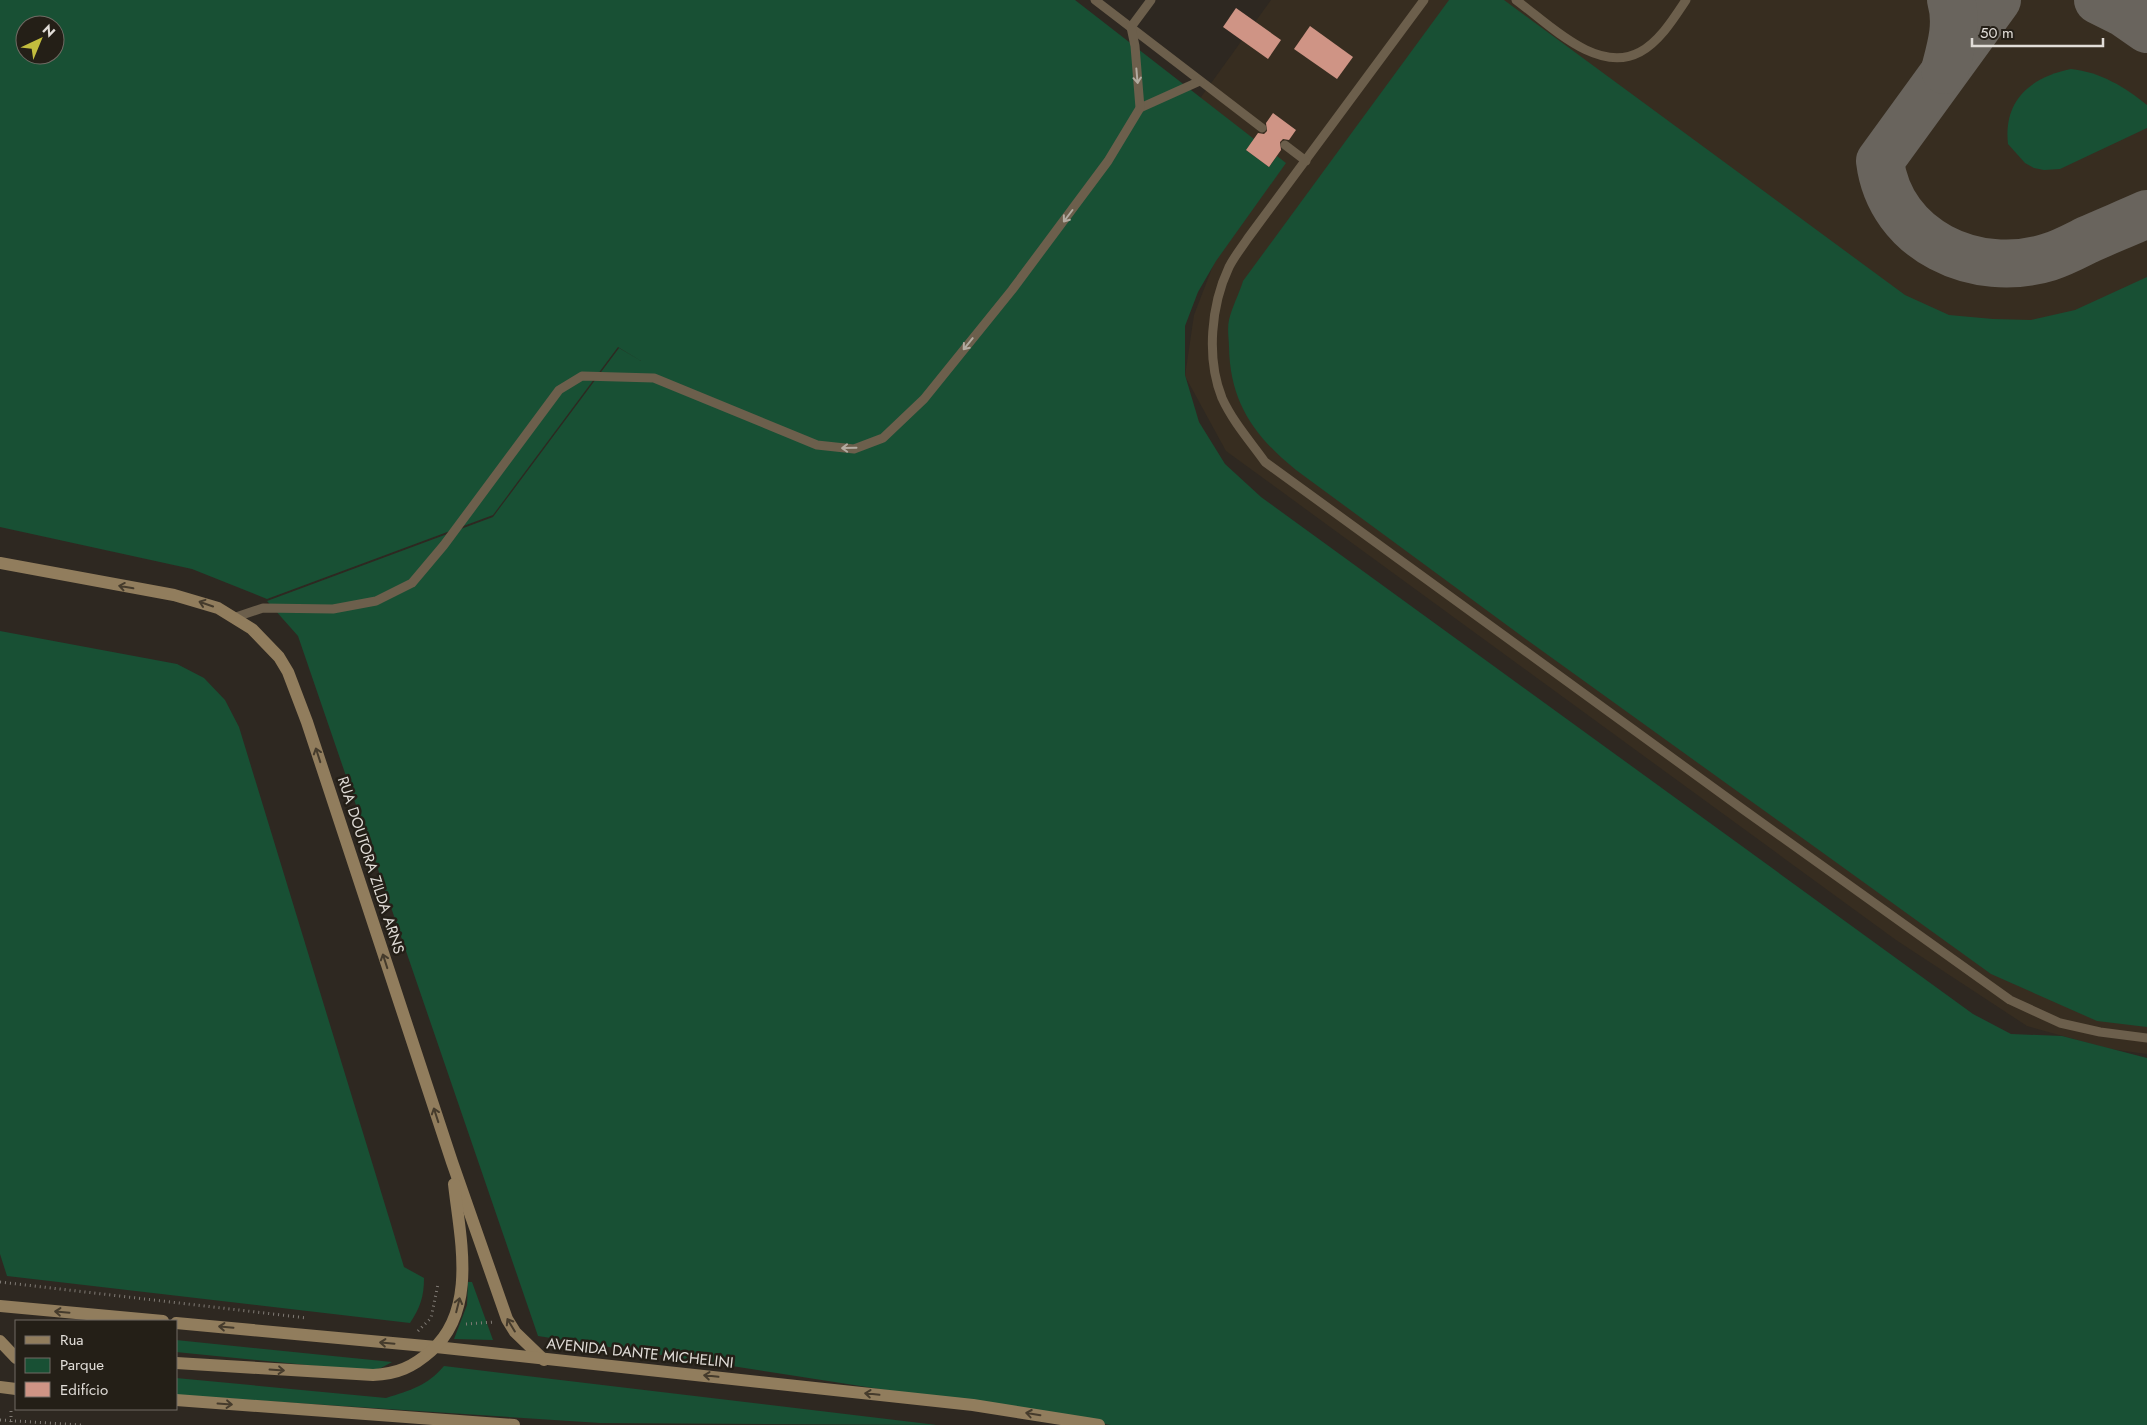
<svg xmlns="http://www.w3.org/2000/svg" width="2147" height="1425" font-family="Jost,sans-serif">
<rect width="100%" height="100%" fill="#2e2821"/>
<path fill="#372d20" d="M 1271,0 L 2147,0 L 2147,1054 L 2110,1049 L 2027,1026 L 1896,940 L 1226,451 L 1185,376 L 1194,315 L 1214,263 L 1186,118 Z"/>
<g fill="#185034" fill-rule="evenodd">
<path d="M 0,0 L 1075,0 L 1254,139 L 1246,150 L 1269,167 L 1277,156 L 1286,163 L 1216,261 L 1198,292 L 1185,326 L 1185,375 L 1199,422 L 1225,464 L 1261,497 L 1973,1014 L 2011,1034 L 2062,1036 L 2147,1058 L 2147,1425 L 1111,1425 L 538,1336 L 298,636 L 267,601 L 493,517 L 619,348 L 641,361 L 618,347 L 493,515 L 267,599 L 192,569 L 0,527 ZM 25,25 L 55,25 L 55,55 L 25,55 Z"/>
<path d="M 1449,0 L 1504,0 L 1905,295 L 1949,315 L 1993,319 L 2031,320 L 2075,310 L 2147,277 L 2147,1027 L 2097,1021 L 1991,974 L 1523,637 L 1296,470 C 1254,436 1230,402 1229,347 C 1229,339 1227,329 1229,320 C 1232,307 1239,294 1243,281 Z"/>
<path d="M 2071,69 C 2100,72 2125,87 2147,105 L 2147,128 L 2060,169 L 2044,170 L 2034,168 L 2025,163 L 2008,144 C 2003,100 2031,77 2071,69 Z"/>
<path d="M 0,631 L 177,664 L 204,678 L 225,700 L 239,727 L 404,1267 L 424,1278 C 424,1297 420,1308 410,1323 L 7,1276 L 0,1254 Z"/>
<path d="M 468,1282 L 472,1282 L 493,1340 L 454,1339 L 467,1305 Z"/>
<path d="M 176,1340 L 392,1362 L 381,1368 L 367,1371 L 176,1352 Z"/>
<path d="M 444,1366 L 937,1425 L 600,1423 L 176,1395 L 176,1378 L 386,1398 C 411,1390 427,1386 444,1366 Z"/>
</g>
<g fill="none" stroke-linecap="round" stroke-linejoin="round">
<g stroke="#69645d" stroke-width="48">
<path d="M 1997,0 L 1880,161 C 1890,241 1976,280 2049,257 C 2062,253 2075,246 2087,240 C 2107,231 2127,223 2147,214"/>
<path d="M 2098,0 L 2124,13 L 2147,29"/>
<path d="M 1945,70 C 1951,47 1958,24 1951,0"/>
</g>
</g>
<g fill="#cf9485">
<path d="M 1236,8 L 1281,40 L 1268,59 L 1223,27 Z"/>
<path d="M 1310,26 L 1353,57 L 1337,79 L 1294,49 Z"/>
<path d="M 1273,113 L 1296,130 L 1289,140 L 1283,139 L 1280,142 L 1281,150 L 1269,167 L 1246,150 L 1258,133 L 1264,134 L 1267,131 L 1266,123 Z"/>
</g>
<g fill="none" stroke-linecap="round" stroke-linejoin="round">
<g stroke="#807b75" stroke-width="3" stroke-dasharray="1 4" stroke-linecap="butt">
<path d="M 0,1282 L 307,1318"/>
<path d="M 466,1324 L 494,1322"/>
<path d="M 418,1331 L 431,1318 L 438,1284"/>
<path d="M 11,1411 L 11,1425"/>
<path d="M 0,1420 L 81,1425"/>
</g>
<g stroke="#6c5f4c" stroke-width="9">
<path d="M 1095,0 L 1262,128"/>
<path d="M 1424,0 L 1248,238 C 1242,247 1234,257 1229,267 C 1211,305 1206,358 1222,398 C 1233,422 1250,441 1265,462 L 1744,810 L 2010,1000 L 2060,1023 L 2100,1032 L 2147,1038"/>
<path d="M 1516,0 C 1549,24 1597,75 1640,52 C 1660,41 1674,18 1686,0"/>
<path d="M 1140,108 L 1200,81"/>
<path d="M 1285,145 L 1306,161"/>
<path d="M 236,617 L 263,608 L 333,609 L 376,601 L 412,583 L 444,545 L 559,390 L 582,376 L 654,378 L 817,445 L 854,449 L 883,438 L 924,399 L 1012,290 L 1108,161 L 1140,108 L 1135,46 L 1131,27 L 1151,0"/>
</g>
<g stroke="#917d5d" stroke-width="12">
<path d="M 0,563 L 174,595 L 218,608 L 252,629 L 279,657 L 288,672 L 307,722 L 452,1162 L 507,1319 L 515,1332 L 544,1360"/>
<path d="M 0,1306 L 163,1321"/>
<path d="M 176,1323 L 436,1347 L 973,1405 L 1099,1425"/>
<path d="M 0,1341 L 16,1358"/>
<path d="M 176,1363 L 373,1375 C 397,1374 413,1367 431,1351 C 478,1310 460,1238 454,1184"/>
<path d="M 0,1387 L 16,1389"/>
<path d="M 176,1400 L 514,1425"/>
</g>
</g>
<defs><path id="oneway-shaft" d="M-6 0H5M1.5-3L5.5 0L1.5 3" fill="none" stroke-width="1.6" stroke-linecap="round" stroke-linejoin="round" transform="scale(1.25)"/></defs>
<g stroke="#b2aba0">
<use href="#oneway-shaft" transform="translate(1137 76) rotate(85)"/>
<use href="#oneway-shaft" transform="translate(1068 216) rotate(127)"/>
<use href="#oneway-shaft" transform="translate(968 344) rotate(129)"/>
<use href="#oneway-shaft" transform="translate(849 448) rotate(179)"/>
</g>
<g stroke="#453b2c">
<use href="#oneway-shaft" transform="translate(126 587) rotate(-170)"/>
<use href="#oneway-shaft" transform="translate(206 604) rotate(-161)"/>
<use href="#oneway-shaft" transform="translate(318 755) rotate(-108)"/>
<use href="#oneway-shaft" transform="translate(385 961) rotate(-108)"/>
<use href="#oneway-shaft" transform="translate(436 1115) rotate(-108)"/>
<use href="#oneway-shaft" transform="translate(458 1305) rotate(-76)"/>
<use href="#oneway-shaft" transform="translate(62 1312) rotate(-175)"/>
<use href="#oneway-shaft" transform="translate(511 1325) rotate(-121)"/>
<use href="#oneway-shaft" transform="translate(226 1327) rotate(-175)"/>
<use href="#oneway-shaft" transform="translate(387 1343) rotate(-175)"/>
<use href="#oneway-shaft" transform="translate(277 1370) rotate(4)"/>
<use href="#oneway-shaft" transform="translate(711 1376) rotate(-174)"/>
<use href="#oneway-shaft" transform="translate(872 1394) rotate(-174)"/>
<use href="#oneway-shaft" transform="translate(225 1404) rotate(4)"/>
<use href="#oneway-shaft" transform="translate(1033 1414) rotate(-171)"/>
</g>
<g text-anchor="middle" stroke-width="5" stroke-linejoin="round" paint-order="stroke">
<g font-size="15" fill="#e1ddd8" stroke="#241f17">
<text transform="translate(371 865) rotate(72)" y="5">RUA DOUTORA ZILDA ARNS</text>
<text transform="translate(640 1353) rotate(6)" y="5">AVENIDA DANTE MICHELINI</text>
</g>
</g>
<rect x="15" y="1320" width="162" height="90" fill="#241f17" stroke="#706b64"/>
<rect x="25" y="1336" width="25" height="8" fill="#917d5d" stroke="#706b64"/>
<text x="60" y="1345" font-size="15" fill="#e1ddd8">Rua</text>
<rect x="25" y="1358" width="25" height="15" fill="#185034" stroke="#706b64"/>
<text x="60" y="1370" font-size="15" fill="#e1ddd8">Parque</text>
<rect x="25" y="1382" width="25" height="15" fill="#cf9485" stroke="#706b64"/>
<text x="60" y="1395" font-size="15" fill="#e1ddd8">Edifício</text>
<g transform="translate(40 40) rotate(44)"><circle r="24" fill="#241f17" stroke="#706b64"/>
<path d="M0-4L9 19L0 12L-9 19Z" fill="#c3bd3e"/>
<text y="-8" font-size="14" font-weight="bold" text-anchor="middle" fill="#e1ddd8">N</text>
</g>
<path d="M1972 38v8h131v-8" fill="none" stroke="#e1ddd8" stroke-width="2.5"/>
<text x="1980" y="38" font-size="15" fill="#e1ddd8" stroke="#241f17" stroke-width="4" paint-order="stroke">50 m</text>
</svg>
